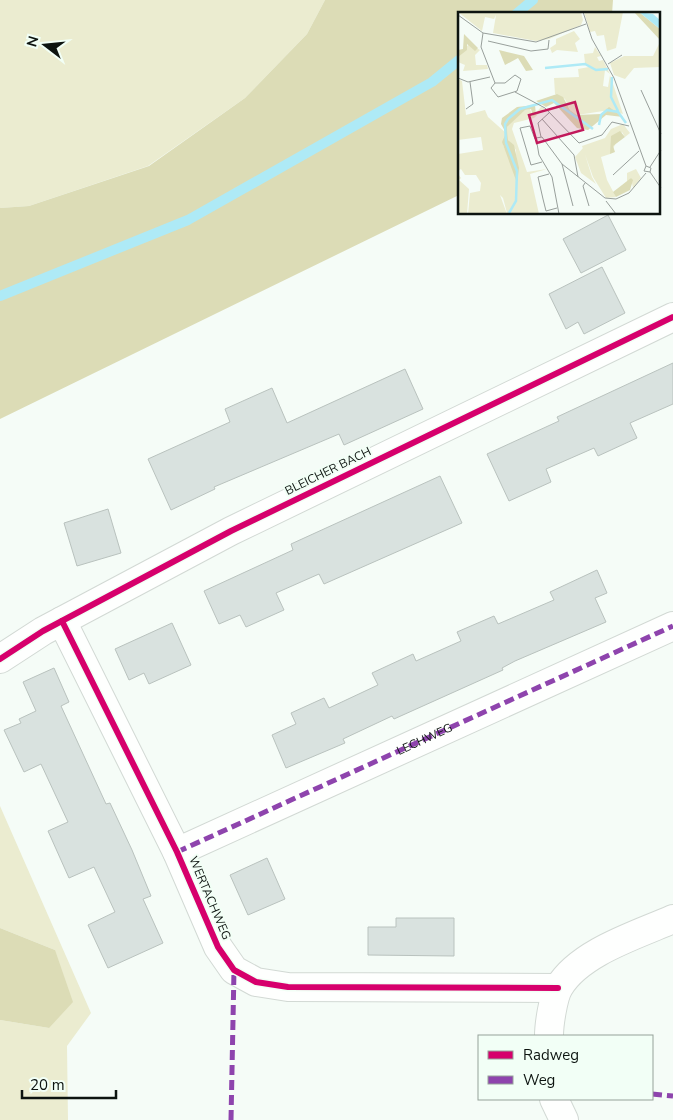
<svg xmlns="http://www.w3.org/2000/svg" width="673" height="1120" font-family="'Nunito Sans',sans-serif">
<rect width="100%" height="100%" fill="#f5fcf7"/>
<g fill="#ebecd0">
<path d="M 0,0 L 325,0 L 307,34 L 245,98 L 148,166 L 29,206 L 0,208 Z"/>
<path d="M 0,806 L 91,1013 L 67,1046 L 68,1120 L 0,1120 L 0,1020 L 49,1028 L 55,950 L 0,928 Z"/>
</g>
<g fill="#dcdcb6">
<path d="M 325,0 L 613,0 L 612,14 L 459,14 L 459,195 L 0,419 L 0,208 L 29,206 L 149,166 L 245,98 L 307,34 Z"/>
<path d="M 0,928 L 55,950 L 73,1002 L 49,1028 L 0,1020 Z"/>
</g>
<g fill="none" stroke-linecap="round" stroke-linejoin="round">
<g stroke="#aeeaf6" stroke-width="10">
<path d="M 516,14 L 533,0"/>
<path d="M 0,296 L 188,220 L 432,82 L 459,60"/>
</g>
</g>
<g fill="#d9e2df" stroke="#b9c2be">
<path d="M 608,215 L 626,250 L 581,273 L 563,239 Z"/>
<path d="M 602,267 L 625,313 L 584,334 L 578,322 L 566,329 L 549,294 Z"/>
<path d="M 673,363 L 673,404 L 630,423 L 637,438 L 598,456 L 594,448 L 546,469 L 551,482 L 509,501 L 487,454 L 559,421 L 557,417 Z"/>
<path d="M 405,369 L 423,409 L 344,445 L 339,434 L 214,487 L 215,489 L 171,510 L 148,459 L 230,422 L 225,409 L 272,388 L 287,423 Z"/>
<path d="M 440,476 L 462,523 L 324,584 L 319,574 L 276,593 L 284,610 L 246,627 L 240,615 L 219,624 L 204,591 L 293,550 L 291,544 Z"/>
<path d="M 108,509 L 121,553 L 77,566 L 64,523 Z"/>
<path d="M 597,570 L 607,593 L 595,598 L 606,622 L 515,661 L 502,668 L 503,670 L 394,719 L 392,716 L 343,739 L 345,743 L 286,768 L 272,735 L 296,724 L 291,713 L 324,698 L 329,708 L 378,685 L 372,673 L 413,654 L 416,661 L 461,641 L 457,632 L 494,616 L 498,624 L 554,600 L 550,592 Z"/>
<path d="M 172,623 L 191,665 L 149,684 L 144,673 L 129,680 L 115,649 Z"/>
<path d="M 54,668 L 69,702 L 61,706 L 106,804 L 110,803 L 132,850 L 151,896 L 143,899 L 163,943 L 108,968 L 88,925 L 115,912 L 94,867 L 69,878 L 48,831 L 68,822 L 41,764 L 24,772 L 4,730 L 21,723 L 19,719 L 36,711 L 23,682 Z"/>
<path d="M 267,858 L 285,899 L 248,915 L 230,875 Z"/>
<path d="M 396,918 L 454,918 L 454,956 L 368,955 L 368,927 L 396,927 Z"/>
</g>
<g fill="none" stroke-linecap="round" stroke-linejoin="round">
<defs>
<g id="minor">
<path d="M 62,621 L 177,852 L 218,947 L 234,970 L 256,982 L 288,987 L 558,988"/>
<path d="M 0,659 L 43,631 L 231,531 L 673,317"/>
<path id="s1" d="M 177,852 L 673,626"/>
<path d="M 549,1036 C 549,1025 553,997 559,987 C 580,952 637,935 673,919"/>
<path d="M 554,1099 L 564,1120"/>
</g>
</defs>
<use href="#minor" stroke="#d2d9d4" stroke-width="30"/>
<use href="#minor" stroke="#fefffe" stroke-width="28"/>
<g stroke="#8e44ad" stroke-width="5" stroke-dasharray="10 5" stroke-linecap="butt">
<path d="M 177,852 L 673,626"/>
<path d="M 652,1094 L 673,1096"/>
<path d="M 231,1120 L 234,970"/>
</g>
<defs>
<g id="cycleway">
<path d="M 62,621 L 177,852 L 218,947 L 234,970 L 256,982 L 288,987 L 558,988"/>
<path d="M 0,659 L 43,631 L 231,531 L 673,317"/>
</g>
</defs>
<use href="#cycleway" stroke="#f2fff6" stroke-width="9"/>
<use href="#cycleway" stroke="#d6006c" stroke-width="6"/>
</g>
<g text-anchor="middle" stroke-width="4" stroke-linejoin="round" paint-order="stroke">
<g font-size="12" fill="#0d1410" stroke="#f2fff6">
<text transform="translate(328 471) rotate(-26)" y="4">BLEICHER BACH</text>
<text dy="4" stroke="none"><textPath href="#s1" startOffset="272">LECHWEG</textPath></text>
<text transform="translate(210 898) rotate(67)" y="4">WERTACHWEG</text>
</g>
</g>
<g transform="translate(458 12)">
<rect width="202" height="202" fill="#f5fcf7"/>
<path d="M 0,0 L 123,0 L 125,8 L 123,13 L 91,27 L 78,29 L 35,21 L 38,3 L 36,7 L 27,5 L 24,19 ZM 126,0 L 165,0 L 158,36 L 149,39 L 146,23 L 139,24 L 137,19 L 132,20 ZM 116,19 L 122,27 L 117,31 L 120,40 L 99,38 L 94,41 L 92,36 L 98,32 L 98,27 ZM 202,30 L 202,55 L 176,56 L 167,67 L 156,63 L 152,51 L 166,44 L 195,44 ZM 11,32 L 22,38 L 17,43 L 18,53 L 29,53 L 30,57 L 5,59 L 7,53 L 0,50 L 0,45 ZM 137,35 L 143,44 L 139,45 L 141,49 L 145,48 L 152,62 L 147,58 L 145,74 L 150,75 L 152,63 L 165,102 L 152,98 L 119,103 L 112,98 L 107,87 L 97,82 L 96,66 L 121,65 L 120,57 L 131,55 L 127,51 L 126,42 L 135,41 ZM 0,67 L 4,69 L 8,103 L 27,98 L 30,105 L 48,121 L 45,133 L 58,160 L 59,170 L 58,138 L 50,128 L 49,115 L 63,99 L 72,97 L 75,104 L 83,95 L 87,96 L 76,106 L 56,111 L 54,117 L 69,160 L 89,157 L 72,162 L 81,202 L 52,202 L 49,201 L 45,186 L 42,183 L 49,202 L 10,202 L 12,181 L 22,179 L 23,171 L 18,163 L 7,163 L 3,157 L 0,159 L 0,142 L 25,138 L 23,125 L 0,128 ZM 165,112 L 172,121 L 167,125 L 164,120 L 152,142 L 143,145 L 149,168 L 158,185 L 148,186 L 135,165 L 124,134 L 147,126 L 153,117 ZM 125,136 L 134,165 L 138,172 L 123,161 L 117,145 ZM 178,157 L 183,166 L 175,176 L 173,166 L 169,172 L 169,161 ZM 0,162 L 3,166 L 1,168 L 11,177 L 9,202 L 0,202 Z" fill="#ebecd0"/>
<path d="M 176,0 L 181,0 L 202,17 L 202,28 ZM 6,22 L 20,36 L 17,39 L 9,32 L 9,38 L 0,45 L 0,38 L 5,37 ZM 41,38 L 66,44 L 75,58 L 68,59 L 60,46 L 47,53 ZM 99,82 L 105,85 L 112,98 L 119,103 L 143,102 L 151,95 L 165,105 L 148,103 L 130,118 L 119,116 L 96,91 L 88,95 L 78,89 ZM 77,93 L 78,103 L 75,104 L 73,97 L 67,98 L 49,115 L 50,128 L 56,133 L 61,156 L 59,171 L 44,130 L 48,121 L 43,112 L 44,106 L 59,95 ZM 162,119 L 167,125 L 155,134 L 157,140 L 152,142 L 153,124 ZM 173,166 L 175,168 L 172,178 L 158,185 L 155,180 Z" fill="#dcdcb6"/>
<path d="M 181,0 L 195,2 L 202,8 L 202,17 Z" fill="#aeeaf6"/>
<path fill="none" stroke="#aeeaf6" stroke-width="2.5" d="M 87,56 L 127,52 L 138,58 L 150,57M 154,65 L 153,85 L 160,99M 141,113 L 143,103 L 149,98 L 160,100 L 168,111M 51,201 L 58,189 L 59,159 L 48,131 L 47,112 L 50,107 L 62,97 L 94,88 L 135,117"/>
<path fill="none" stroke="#989f9b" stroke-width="1" d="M 125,0 L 134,27 L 156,66 L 188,154 L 186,159 L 192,160M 0,3 L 25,21 L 78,30 L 128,12M 25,21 L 23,35 L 37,71 L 47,71 L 57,63 L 63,67 L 59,79 L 40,85 L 33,76 L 37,71M 30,29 L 73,39 L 90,37 L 91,28M 150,52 L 164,43M 0,66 L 10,70 L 32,65M 183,78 L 203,122M 57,80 L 87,96 L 121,131 L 144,123 L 154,110 L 171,114M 8,97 L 15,92 L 12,70M 84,107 L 116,143 L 120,165M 83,125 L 80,111 L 92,100M 77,127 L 72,114 L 62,116 L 73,153 L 84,150M 104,152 L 115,194M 188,154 L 193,156 L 192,160 L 203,176M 192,155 L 203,138M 91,162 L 80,165 L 85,187 L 88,199 L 99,196M 155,163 L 181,139M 127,171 L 125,174 L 131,194M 148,189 L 158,202M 101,202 L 94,165 L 81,143 L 78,126 L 84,125 L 104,152 L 147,186 L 158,187 L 171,181 L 188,161"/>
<path fill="#c2185b" fill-opacity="0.15" stroke="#c2185b" stroke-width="2.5" d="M 117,90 L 125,118 L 79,131 L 71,103 Z"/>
<rect width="202" height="202" fill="none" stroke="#0d1410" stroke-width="2.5"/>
</g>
<rect x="478" y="1035" width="175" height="65" fill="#f2fff6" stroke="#96a19a"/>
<rect x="488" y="1051" width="25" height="8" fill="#d6006c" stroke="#96a19a"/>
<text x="523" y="1060" font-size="15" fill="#0d1410">Radweg</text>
<rect x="488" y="1076" width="25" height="8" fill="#8e44ad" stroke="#96a19a"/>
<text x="523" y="1085" font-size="15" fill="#0d1410">Weg</text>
<g transform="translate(45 45) rotate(286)" stroke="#f2fff6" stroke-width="4" paint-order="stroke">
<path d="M0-4L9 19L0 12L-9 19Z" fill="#0d1410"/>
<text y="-8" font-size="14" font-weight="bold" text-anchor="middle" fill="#0d1410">N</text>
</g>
<path d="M22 1090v8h94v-8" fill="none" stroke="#0d1410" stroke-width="2.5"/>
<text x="30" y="1090" font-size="15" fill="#0d1410" stroke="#f2fff6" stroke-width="4" paint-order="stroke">20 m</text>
</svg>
